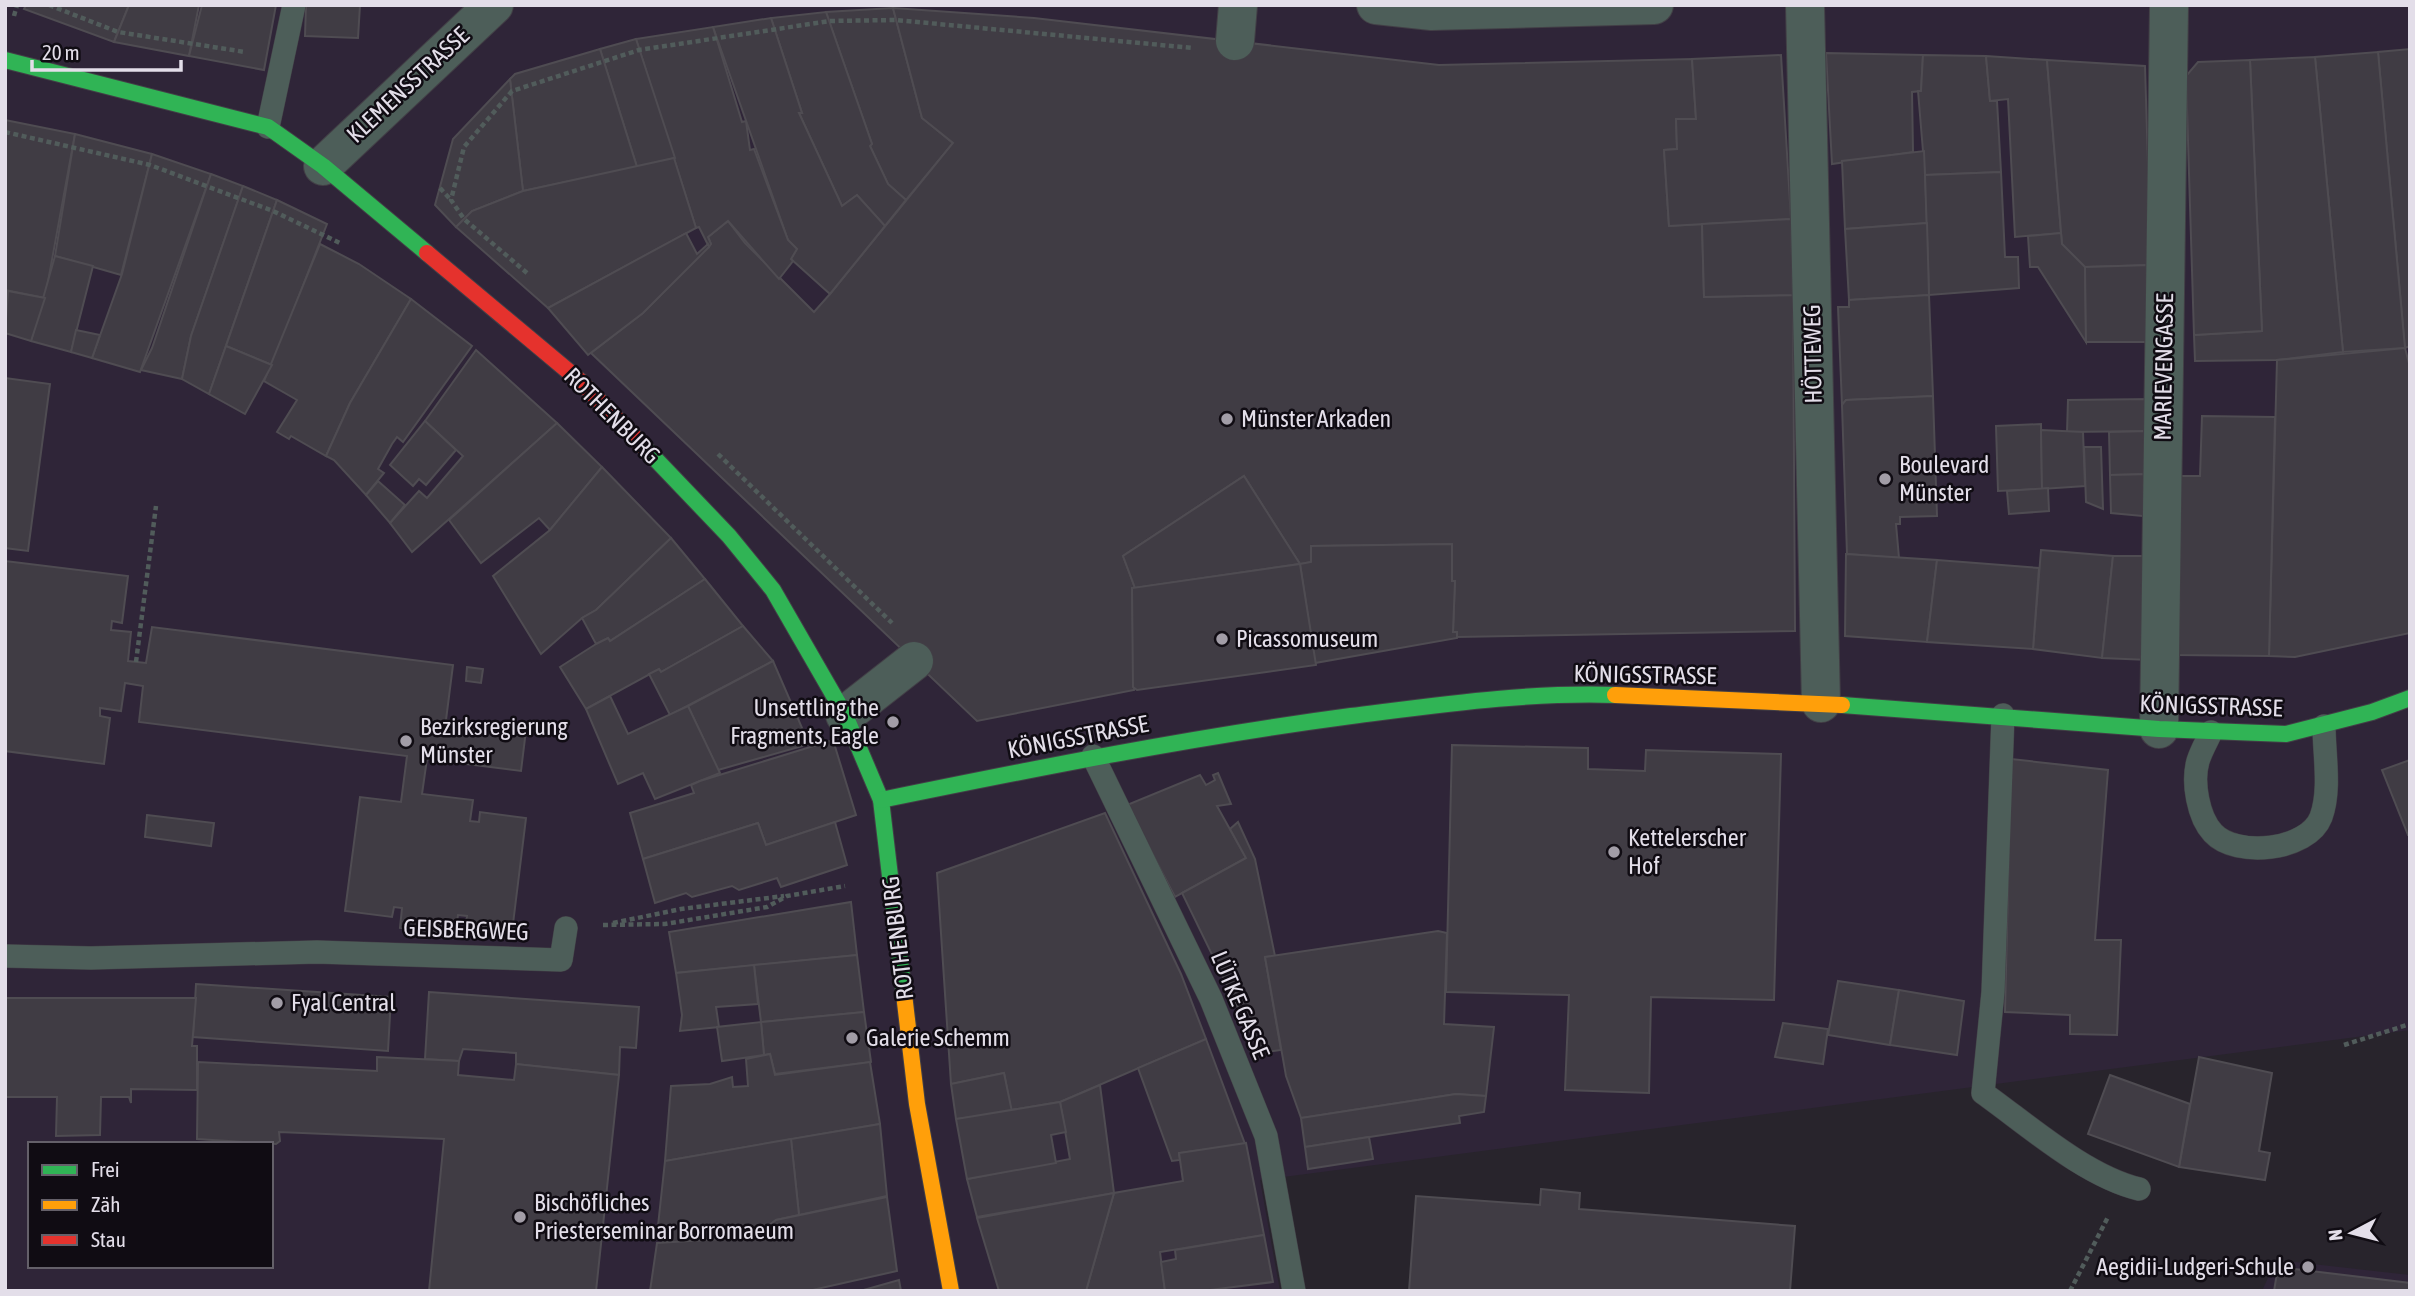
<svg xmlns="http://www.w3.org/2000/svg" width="2415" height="1296" font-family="'Asap Condensed',sans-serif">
<rect width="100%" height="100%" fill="#28242c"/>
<g fill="#2f2538" fill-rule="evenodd">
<path d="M 5,5 L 2410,5 L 2410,1030 L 1260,1180 L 1280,1291 L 5,1291 ZM 30,1144 L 271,1144 L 271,1266 L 30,1266 Z"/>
<path d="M 2276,1260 L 2410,1275 L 2410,1291 L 2262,1291 Z"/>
</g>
<g fill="#403c44" stroke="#4f4c52" stroke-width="2">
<path d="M 26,5 L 129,5 L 114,42 L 24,9 Z"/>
<path d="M 129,5 L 199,5 L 189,56 L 114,42 Z"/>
<path d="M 202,5 L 276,5 L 264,70 L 189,56 Z"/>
<path d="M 306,5 L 360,5 L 358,38 L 305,36 Z"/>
<path d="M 893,8 L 922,118 L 953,143 L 906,200 L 888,184 L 870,146 L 872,144 L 826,12 Z"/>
<path d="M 893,8 L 1034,18 L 1439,65 L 1692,59 L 1696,119 L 1676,119 L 1677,149 L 1664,150 L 1669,226 L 1702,224 L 1704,297 L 1793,295 L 1795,631 L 1457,637 L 1457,632 L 1453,632 L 1455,581 L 1452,581 L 1452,544 L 1311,546 L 1311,562 L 1300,564 L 1244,476 L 1123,556 L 1135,588 L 1132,588 L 1134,690 L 977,721 L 591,353 L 643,313 L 711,244 L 708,237 L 728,221 L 745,243 L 814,312 L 830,294 L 953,143 L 922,118 Z"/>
<path d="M 826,12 L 872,144 L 870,146 L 888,184 L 906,200 L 885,226 L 857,195 L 842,206 L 799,113 L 802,113 L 771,18 Z"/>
<path d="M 771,18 L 802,113 L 799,113 L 842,206 L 857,195 L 885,226 L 830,294 L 791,259 L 797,249 L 788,240 L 713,27 Z"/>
<path d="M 713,27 L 742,122 L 746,121 L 750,150 L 754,149 L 788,240 L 797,249 L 791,259 L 793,261 L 779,279 L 728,221 L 708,237 L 711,244 L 709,247 L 699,227 L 696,228 L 636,39 Z"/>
<path d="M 636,39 L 675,158 L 637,167 L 600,49 Z"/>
<path d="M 600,49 L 637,167 L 523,191 L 510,79 L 515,74 Z"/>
<path d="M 2410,49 L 2410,346 L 2405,348 L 2378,52 Z"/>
<path d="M 2378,52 L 2405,348 L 2343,352 L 2315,57 Z"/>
<path d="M 1826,53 L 1923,55 L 1921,91 L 1912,92 L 1913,152 L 1832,164 Z"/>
<path d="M 1781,55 L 1791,219 L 1669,226 L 1664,150 L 1677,149 L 1676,119 L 1696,119 L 1692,59 Z"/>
<path d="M 1923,55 L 1986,56 L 1990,101 L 1997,101 L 2001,172 L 1925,175 L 1918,91 L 1921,91 Z"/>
<path d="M 1986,56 L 2047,60 L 2061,233 L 2015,237 L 2008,99 L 1990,101 Z"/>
<path d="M 2315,57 L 2343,352 L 2277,360 L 2195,361 L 2194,335 L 2262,331 L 2250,60 Z"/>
<path d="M 2047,60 L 2145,66 L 2151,265 L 2085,267 L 2062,244 Z"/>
<path d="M 2250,60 L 2262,331 L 2194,335 L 2186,76 L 2198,62 Z"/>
<path d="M 510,79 L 523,191 L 472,211 L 456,227 L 435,205 L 453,139 Z"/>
<path d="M 5,120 L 75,134 L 45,298 L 5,290 Z"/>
<path d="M 75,134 L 152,154 L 121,275 L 55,256 Z"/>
<path d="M 1924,151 L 1927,223 L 1845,229 L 1842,161 Z"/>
<path d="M 152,154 L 211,174 L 140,372 L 92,358 L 122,274 Z"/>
<path d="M 674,158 L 696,228 L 548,308 L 456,227 L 472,211 L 523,191 Z"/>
<path d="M 2001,172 L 2005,257 L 2018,257 L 2019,288 L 1929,295 L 1925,175 Z"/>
<path d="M 211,174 L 243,186 L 191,336 L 182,379 L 141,370 L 152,348 Z"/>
<path d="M 243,186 L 277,200 L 209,394 L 182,379 L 191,336 Z"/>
<path d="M 277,200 L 327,224 L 272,365 L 226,346 Z"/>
<path d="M 1791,219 L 1793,295 L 1704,297 L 1702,224 Z"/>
<path d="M 1927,223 L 1929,295 L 1849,300 L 1845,229 Z"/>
<path d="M 686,233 L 697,254 L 708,244 L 709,247 L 643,313 L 588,355 L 548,308 Z"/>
<path d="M 2061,233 L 2062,244 L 2085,267 L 2086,342 L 2038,267 L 2030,267 L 2028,236 Z"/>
<path d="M 320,244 L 359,264 L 411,299 L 350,403 L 326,456 L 291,436 L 289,439 L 277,432 L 297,400 L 264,381 Z"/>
<path d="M 55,256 L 93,266 L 71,352 L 31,341 Z"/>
<path d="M 2151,265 L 2153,342 L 2086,342 L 2085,267 Z"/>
<path d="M 8,291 L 45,298 L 31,341 L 5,333 Z"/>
<path d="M 1929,295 L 1933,396 L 1846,400 L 1842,405 L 1838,307 L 1849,307 L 1849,300 Z"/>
<path d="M 411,299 L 472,346 L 403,442 L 397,437 L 392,444 L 378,469 L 384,473 L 366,495 L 334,460 L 326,456 L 350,403 Z"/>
<path d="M 76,330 L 100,335 L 92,358 L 71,352 Z"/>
<path d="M 226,346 L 272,365 L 245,414 L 209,394 Z"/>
<path d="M 2405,348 L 2410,367 L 2410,633 L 2295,657 L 2269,656 L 2277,360 Z"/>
<path d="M 476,350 L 557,423 L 412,552 L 390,523 L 419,491 L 427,498 L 463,456 L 425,421 Z"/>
<path d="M 5,378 L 50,384 L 28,551 L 5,548 Z"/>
<path d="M 1933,396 L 1937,516 L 1900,517 L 1900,524 L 1896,524 L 1899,558 L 1847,554 L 1842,405 L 1846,400 Z"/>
<path d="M 2152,399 L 2151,431 L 2067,432 L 2068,400 Z"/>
<path d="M 2202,416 L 2275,417 L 2269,656 L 2175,655 L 2181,476 L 2200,476 Z"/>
<path d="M 425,421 L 456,450 L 426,485 L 419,479 L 413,486 L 390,465 Z"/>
<path d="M 557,423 L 602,467 L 550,530 L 539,518 L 481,563 L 449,520 Z"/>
<path d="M 2041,424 L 2042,489 L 1998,491 L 1996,426 Z"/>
<path d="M 2041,430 L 2083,432 L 2085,486 L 2042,489 Z"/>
<path d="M 2151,431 L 2152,474 L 2110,475 L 2109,432 Z"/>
<path d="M 2084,447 L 2101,447 L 2103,509 L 2086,502 Z"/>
<path d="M 602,467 L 671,538 L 596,610 L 582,618 L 541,654 L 493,576 L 550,530 Z"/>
<path d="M 2152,474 L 2153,517 L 2111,513 L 2110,475 Z"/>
<path d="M 1244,476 L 1300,564 L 1135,588 L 1123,556 Z"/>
<path d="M 378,481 L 405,505 L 390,523 L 366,495 Z"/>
<path d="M 2048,488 L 2049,511 L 2009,514 L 2007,491 Z"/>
<path d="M 671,538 L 705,579 L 610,641 L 608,638 L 596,644 L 582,618 L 596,610 Z"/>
<path d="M 1452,544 L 1452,581 L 1455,581 L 1453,632 L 1457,632 L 1457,638 L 1315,663 L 1300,564 L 1311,562 L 1311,546 Z"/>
<path d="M 2041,550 L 2113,556 L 2102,658 L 2033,649 Z"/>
<path d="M 1846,554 L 1937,560 L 1927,642 L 1845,636 Z"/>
<path d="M 2113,556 L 2152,556 L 2149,660 L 2102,658 Z"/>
<path d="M 1937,560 L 2039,568 L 2033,649 L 1927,642 Z"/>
<path d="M 5,561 L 128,576 L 122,623 L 112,621 L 111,630 L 131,632 L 128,661 L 146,663 L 152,627 L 453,665 L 446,720 L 526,730 L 521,771 L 427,759 L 422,794 L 473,800 L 470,821 L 479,822 L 480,812 L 526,818 L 512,932 L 466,926 L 467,916 L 458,915 L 455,935 L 400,928 L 402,908 L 394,907 L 392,917 L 345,911 L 360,797 L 401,802 L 407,756 L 139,722 L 143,686 L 125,683 L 121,711 L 100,708 L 100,716 L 110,718 L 104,764 L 5,751 Z"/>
<path d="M 1300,564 L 1316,665 L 1137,690 L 1133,687 L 1132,588 Z"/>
<path d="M 705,579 L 743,626 L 661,672 L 659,669 L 586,709 L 560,667 L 596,644 L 608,638 L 610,641 Z"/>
<path d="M 743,626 L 773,661 L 670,715 L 649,674 L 659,669 L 661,672 Z"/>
<path d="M 773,661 L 809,744 L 718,770 L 688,706 Z"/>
<path d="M 467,667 L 483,669 L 481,683 L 466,681 Z"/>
<path d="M 610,696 L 628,734 L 688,706 L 720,773 L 655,799 L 643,773 L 618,784 L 586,709 Z"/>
<path d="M 833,740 L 856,815 L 766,845 L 758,823 L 643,859 L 630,813 L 694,793 L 691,785 L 700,781 Z"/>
<path d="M 1452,745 L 1588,748 L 1588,769 L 1645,771 L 1646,750 L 1781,754 L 1774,1000 L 1651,997 L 1649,1093 L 1565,1090 L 1569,995 L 1446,992 Z"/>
<path d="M 2011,759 L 2108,770 L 2095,940 L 2121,940 L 2117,1035 L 2070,1034 L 2070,1015 L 2005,1012 Z"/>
<path d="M 2410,760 L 2410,835 L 2408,835 L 2382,770 Z"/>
<path d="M 1218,773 L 1231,804 L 1217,806 L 1246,858 L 1175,897 L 1127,805 L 1200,775 L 1206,785 L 1215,780 L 1213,775 Z"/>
<path d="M 1105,813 L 1181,974 L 1206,1039 L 1060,1102 L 1011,1110 L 1004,1073 L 951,1084 L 937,873 Z"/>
<path d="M 147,815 L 214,823 L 211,846 L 145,837 Z"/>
<path d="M 835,822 L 847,865 L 781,887 L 777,878 L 739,890 L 732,886 L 692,897 L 686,893 L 655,903 L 643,859 L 758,823 L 766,845 Z"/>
<path d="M 1238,822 L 1255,859 L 1275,956 L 1265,957 L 1281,1050 L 1260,1053 L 1182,893 L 1246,858 L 1230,829 Z"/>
<path d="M 851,902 L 857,955 L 676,973 L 669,932 Z"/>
<path d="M 1438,931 L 1447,933 L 1444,1024 L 1494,1027 L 1486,1096 L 1456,1094 L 1301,1118 L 1286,1076 L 1265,957 Z"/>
<path d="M 857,955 L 864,1012 L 761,1022 L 754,965 Z"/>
<path d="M 754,965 L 758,1004 L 716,1007 L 719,1027 L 680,1031 L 682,1015 L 676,973 Z"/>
<path d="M 1838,981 L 1899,990 L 1890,1045 L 1828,1035 Z"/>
<path d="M 196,984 L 391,997 L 388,1051 L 193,1037 Z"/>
<path d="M 1899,990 L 1964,1001 L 1957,1055 L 1890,1045 Z"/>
<path d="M 429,992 L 639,1007 L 636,1048 L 620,1047 L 619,1075 L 516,1064 L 516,1053 L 463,1049 L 459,1061 L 425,1059 Z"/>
<path d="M 5,998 L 196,998 L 192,1046 L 197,1046 L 197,1090 L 131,1089 L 131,1103 L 129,1097 L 101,1097 L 100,1135 L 56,1136 L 57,1097 L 5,1097 Z"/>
<path d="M 864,1012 L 871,1062 L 775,1074 L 770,1054 L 764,1055 L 761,1022 Z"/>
<path d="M 761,1022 L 764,1055 L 722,1061 L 717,1027 Z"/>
<path d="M 1783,1023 L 1828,1029 L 1823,1064 L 1775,1057 Z"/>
<path d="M 1206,1039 L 1245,1144 L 1179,1153 L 1180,1160 L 1172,1161 L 1138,1068 Z"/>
<path d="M 770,1054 L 775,1075 L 870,1062 L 880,1124 L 665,1161 L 671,1086 L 710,1084 L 732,1077 L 733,1087 L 748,1086 L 746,1059 Z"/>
<path d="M 377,1057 L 459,1061 L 458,1075 L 514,1080 L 516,1064 L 619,1075 L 596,1291 L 429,1291 L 444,1139 L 279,1132 L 280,1141 L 276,1144 L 197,1139 L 198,1062 L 377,1071 Z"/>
<path d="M 2199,1057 L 2272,1073 L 2259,1151 L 2270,1153 L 2265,1180 L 2179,1167 Z"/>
<path d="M 1004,1073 L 1012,1112 L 956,1119 L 951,1084 Z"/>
<path d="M 2110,1075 L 2190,1104 L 2179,1167 L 2088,1134 Z"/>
<path d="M 1100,1085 L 1114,1193 L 977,1217 L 967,1179 L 1070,1159 L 1060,1102 Z"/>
<path d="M 1456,1094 L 1486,1096 L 1484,1112 L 1459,1116 L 1460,1123 L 1305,1147 L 1301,1118 Z"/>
<path d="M 1060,1102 L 1066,1132 L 1051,1135 L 1056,1163 L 967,1179 L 956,1119 Z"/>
<path d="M 880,1124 L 887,1196 L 799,1215 L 791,1139 Z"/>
<path d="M 1369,1137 L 1373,1159 L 1308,1169 L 1305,1147 Z"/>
<path d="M 791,1139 L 799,1215 L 776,1220 L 764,1229 L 722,1239 L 663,1243 L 663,1235 L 657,1235 L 665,1161 Z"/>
<path d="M 1246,1143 L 1264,1235 L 1160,1252 L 1165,1291 L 1086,1291 L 1114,1193 L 1183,1181 L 1179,1153 Z"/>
<path d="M 1541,1189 L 1580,1193 L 1579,1209 L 1795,1226 L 1790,1291 L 1409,1291 L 1416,1196 L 1540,1205 Z"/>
<path d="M 1114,1193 L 1086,1291 L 999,1291 L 977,1218 Z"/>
<path d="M 887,1197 L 897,1271 L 808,1291 L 650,1291 L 657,1243 L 722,1239 L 764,1229 L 776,1220 Z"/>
<path d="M 1264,1235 L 1273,1282 L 1202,1291 L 1165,1291 L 1161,1262 L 1176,1259 L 1175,1250 Z"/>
<path d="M 2278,1267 L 2410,1283 L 2410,1291 L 2274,1291 Z"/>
<path d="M 899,1280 L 901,1291 L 860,1291 Z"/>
</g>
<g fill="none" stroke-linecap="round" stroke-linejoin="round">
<defs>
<g id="lane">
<path d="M 268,127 L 294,5"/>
<path d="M 2003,715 L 1993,992 L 1983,1093 C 2028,1125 2085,1176 2139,1189"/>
<path d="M 2211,732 C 2207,741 2201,751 2198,761 C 2192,782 2198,817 2213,833 C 2236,858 2308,851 2321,817 C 2331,790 2324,754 2324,726"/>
<path d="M 1093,756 L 1211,999 L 1266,1136 L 1294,1291"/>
<path d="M 5,956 L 91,958 L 317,952 L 561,960 L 566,928"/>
</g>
<g id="street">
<path d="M 1376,5 L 1432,11 L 1654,5"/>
<path d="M 1805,5 L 1821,703"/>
<path d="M 1235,41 L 1238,5"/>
<path d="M 323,166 L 494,5"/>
<path d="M 845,715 L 914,661"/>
<path d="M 2159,729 L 2169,5"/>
</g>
<g id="fast">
<path d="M 5,60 L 268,127 L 323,166 L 427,253"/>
<path d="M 644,447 L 729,536 L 773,590 L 845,715 L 881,800 L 904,994"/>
<path d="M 1842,705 L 2159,729 L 2286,734 L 2372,712 L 2410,698"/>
<path d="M 881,800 C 1037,768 1193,737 1351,716 C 1439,705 1526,692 1615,695"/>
</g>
<g id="slow">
<path d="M 1615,695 L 1842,705"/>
<path d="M 904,994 L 917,1104 L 951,1291"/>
</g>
<path id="jam" d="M 427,253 L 580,381 L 644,447"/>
</defs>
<use href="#lane" stroke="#423f46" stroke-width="24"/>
<use href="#street" stroke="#423f46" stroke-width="40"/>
<use href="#fast" stroke="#423f46" stroke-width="18"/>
<use href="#slow" stroke="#423f46" stroke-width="18"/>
<use href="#jam" stroke="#423f46" stroke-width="18"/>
<g stroke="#515c5b" stroke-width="4.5" stroke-dasharray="5 3.5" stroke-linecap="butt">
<path d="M 49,5 L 118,32 L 245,52"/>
<path d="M 14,16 L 17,5"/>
<path d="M 5,132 L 150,165 L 273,211 L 342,244"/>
<path d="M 440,188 L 450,199"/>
<path d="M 527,273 L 464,219 L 451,200 L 464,147 L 512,91 L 639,50 L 830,21 L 896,20 L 1193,48"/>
<path d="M 718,454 L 892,623"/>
<path d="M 136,662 L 156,506"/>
<path d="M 613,923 L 681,909 L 784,896"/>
<path d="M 603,925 L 665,924 L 767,907 L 787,896 L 845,886"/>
<path d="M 2344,1045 L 2410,1024"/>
<path d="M 2070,1291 L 2108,1217"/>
</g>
<use href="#lane" stroke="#4d5e59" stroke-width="23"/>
<use href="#street" stroke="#4d5e59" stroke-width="38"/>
<use href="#fast" stroke="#30b455" stroke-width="16"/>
<use href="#slow" stroke="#ff9f0a" stroke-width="16"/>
<use href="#jam" stroke="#e5322d" stroke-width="16"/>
</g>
<g fill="#a29da7" stroke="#100c13" stroke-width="2.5">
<circle cx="1227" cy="419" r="7"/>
<circle cx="1885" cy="479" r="7"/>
<circle cx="1222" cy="639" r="7"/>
<circle cx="893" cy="722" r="7"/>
<circle cx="406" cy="741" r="7"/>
<circle cx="1614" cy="852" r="7"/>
<circle cx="277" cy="1003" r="7"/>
<circle cx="852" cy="1038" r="7"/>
<circle cx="520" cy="1217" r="7"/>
<circle cx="2308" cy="1267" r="7"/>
</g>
<g text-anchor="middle" stroke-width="5" stroke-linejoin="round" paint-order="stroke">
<g font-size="24" fill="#e3dee9" stroke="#100c13">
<text transform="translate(408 85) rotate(-43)" y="8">KLEMENSSTRASSE</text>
<text transform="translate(1813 354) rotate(-91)" y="8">HÖTTEWEG</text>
<text transform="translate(2164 367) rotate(-89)" y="8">MARIEVENGASSE</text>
<text transform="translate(612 416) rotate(45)" y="8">ROTHENBURG</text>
<text transform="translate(1645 675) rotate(1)" y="8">KÖNIGSSTRASSE</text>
<text transform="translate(2211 706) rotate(2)" y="8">KÖNIGSSTRASSE</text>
<text transform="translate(1078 737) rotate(-11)" y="8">KÖNIGSSTRASSE</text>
<text transform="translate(466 930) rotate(2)" y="8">GEISBERGWEG</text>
<text transform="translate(898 938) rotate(-97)" y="8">ROTHENBURG</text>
<text transform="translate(1240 1005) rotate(67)" y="8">LÜTKE GASSE</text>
</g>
<g font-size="24" fill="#e3dee9" stroke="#100c13" text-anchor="start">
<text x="1241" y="427">Münster Arkaden</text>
<text x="1899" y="473">Boulevard<tspan x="1899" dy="28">Münster</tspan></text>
<text x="1236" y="647">Picassomuseum</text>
<text x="879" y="716" text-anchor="end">Unsettling the<tspan x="879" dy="28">Fragments, Eagle</tspan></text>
<text x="420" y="735">Bezirksregierung<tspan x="420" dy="28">Münster</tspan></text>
<text x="1628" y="846">Kettelerscher<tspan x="1628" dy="28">Hof</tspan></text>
<text x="291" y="1011">Fyal Central</text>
<text x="866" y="1046">Galerie Schemm</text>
<text x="534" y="1211">Bischöfliches<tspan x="534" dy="28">Priesterseminar Borromaeum</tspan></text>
<text x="2294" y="1275" text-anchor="end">Aegidii-Ludgeri-Schule</text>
</g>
</g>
<rect width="2415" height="1296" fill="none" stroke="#e3dee9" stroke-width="14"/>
<rect x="28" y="1142" width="245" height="126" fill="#100c13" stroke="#646069" stroke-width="2"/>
<rect x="42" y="1165" width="35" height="10" fill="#30b455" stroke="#646069" stroke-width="2"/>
<text x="91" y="1177" font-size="21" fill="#e3dee9">Frei</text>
<rect x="42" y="1200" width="35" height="10" fill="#ff9f0a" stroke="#646069" stroke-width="2"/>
<text x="91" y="1212" font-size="21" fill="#e3dee9">Zäh</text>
<rect x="42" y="1235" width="35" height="10" fill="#e5322d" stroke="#646069" stroke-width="2"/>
<text x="91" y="1247" font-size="21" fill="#e3dee9">Stau</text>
<g transform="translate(2352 1233) rotate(263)" stroke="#100c13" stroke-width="5" paint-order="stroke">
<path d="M0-5L12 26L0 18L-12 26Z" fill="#e3dee9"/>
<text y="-10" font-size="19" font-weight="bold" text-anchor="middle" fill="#e3dee9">N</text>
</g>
<path d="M32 60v10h149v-10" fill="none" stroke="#e3dee9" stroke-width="3.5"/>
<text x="42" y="60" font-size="21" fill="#e3dee9" stroke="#100c13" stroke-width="5" paint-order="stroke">20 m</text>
</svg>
